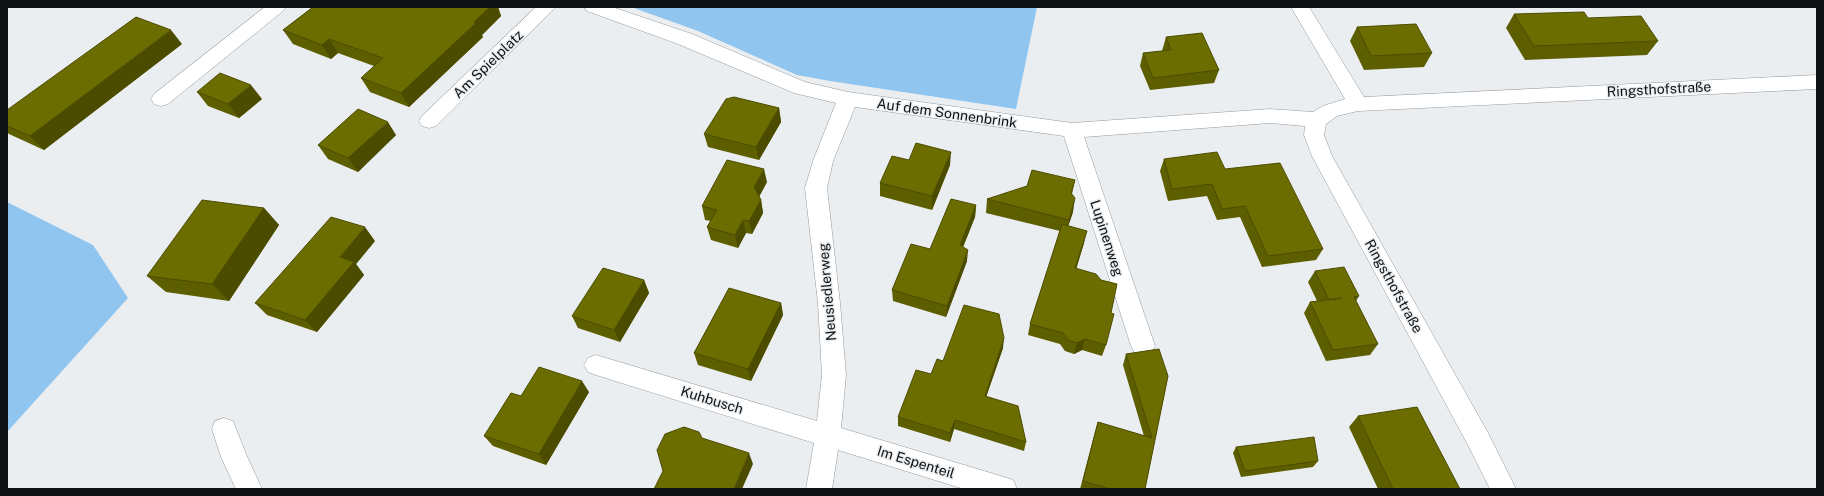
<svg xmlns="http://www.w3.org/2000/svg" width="1824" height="496" font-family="'Public Sans',sans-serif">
<rect width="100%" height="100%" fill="#eaeef1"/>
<g fill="#90c5ef">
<path d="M 631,7 L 1037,7 L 1016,109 L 830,81 L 797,75 L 698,31 Z"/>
<path d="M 7,202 L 93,245 L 128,298 L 7,432 Z"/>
</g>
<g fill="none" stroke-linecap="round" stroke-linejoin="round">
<defs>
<g id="minor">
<path d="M 265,7 L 286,7 L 283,11 L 168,104 L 161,106 L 154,104 L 151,99 L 154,94 Z"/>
<path d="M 536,7 L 556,7 L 436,126 L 429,128 L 422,126 L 419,121 L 422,116 Z"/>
<path d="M 584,7 L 612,7 L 692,34 L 805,82 L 848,92 L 1072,123 L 1270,109 L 1313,112 L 1323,106 L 1345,99 L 1291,7 L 1309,7 L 1364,97 L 1817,75 L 1817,89 L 1358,111 L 1337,116 L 1326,124 L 1324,135 L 1332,156 L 1487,431 L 1516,489 L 1490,489 L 1469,447 L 1312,156 L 1304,135 L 1305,126 L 1270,123 L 1084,137 L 1155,346 L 1151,353 L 1143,356 L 1135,353 L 1131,346 L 1064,136 L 855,107 L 833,161 L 827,188 L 840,303 L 846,375 L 841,428 L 1004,477 L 1013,480 L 1017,489 L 964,489 L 838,450 L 832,489 L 806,489 L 814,443 L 596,375 L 588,372 L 584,365 L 588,358 L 596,355 L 817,421 L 822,375 L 818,303 L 805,188 L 813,161 L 836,103 L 794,93 L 678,44 L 587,11 Z"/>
<path d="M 224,418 L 233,421 L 246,454 L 262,489 L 236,489 L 221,457 L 212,429 L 215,421 Z"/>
</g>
</defs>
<use href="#minor" stroke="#95999d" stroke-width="1"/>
<use href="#minor" fill="#fff" fill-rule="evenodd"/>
</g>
<g fill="#5d5e00">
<path d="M 313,7 L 498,7 L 501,16 L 482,35 L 483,37 L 409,107 L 370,92 L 361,78 L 374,66 L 338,53 L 331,59 L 293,44 L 283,30 Z"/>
<path d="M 1514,14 L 1588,18 L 1658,41 L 1647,55 L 1525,60 L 1506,28 Z"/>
<path d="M 1357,27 L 1432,53 L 1424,67 L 1364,70 L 1350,41 Z"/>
<path d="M 1166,37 L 1219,70 L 1214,83 L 1150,90 L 1140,66 L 1143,53 L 1162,51 Z"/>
<path d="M 182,44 L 44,150 L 9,134 L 7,132 L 7,110 Z"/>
<path d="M 197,92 L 262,99 L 239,118 L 208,106 Z"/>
<path d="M 779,108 L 781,122 L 759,160 L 708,147 L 704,134 Z"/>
<path d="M 396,135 L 358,172 L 328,159 L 318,145 Z"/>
<path d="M 1164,159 L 1225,169 L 1323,249 L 1316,260 L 1262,267 L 1240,217 L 1217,220 L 1207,196 L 1168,201 L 1160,171 Z"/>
<path d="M 909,160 L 950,165 L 932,210 L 880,196 L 880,183 Z"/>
<path d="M 767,182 L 759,197 L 761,200 L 763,213 L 752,234 L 746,233 L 738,248 L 711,240 L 707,227 L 711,221 L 705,220 L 702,206 Z"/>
<path d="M 1072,194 L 1073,212 L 1068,226 L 1084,243 L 1076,268 L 1111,313 L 1106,345 L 1102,356 L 1082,350 L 1074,354 L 1065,351 L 1060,344 L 1028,335 L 1030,324 L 1060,231 L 986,213 L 987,199 Z"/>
<path d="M 976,205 L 975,217 L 963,247 L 967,261 L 946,317 L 893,301 L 892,290 L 930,249 Z"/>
<path d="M 264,208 L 279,225 L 229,301 L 166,292 L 147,276 Z"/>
<path d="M 375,241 L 356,264 L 364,275 L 317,332 L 267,315 L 255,303 Z"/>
<path d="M 1315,271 L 1359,296 L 1356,301 L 1378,344 L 1370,355 L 1326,361 L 1304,313 L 1310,302 L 1317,301 L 1308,282 Z"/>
<path d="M 644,280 L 649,293 L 620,342 L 578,328 L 572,316 Z"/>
<path d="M 781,303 L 783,315 L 751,381 L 698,365 L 694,353 Z"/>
<path d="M 1003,348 L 986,397 L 1026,442 L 1024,451 L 954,429 L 950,442 L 898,426 L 898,417 L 931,374 L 943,361 Z"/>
<path d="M 1126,354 L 1168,376 L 1145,489 L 1080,489 L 1095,432 L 1098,422 L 1144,436 L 1123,365 Z"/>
<path d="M 589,392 L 546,465 L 493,446 L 484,436 Z"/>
<path d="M 1358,416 L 1460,489 L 1378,489 L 1349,427 Z"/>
<path d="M 1236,447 L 1318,461 L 1313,467 L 1241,477 L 1233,453 Z"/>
</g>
<g fill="#4c4c00">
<path d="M 490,7 L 498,7 L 501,16 L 482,35 L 483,37 L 409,107 L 401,93 Z"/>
<path d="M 171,30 L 182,44 L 44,150 L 30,136 Z"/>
<path d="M 329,39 L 338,53 L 331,59 L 322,45 Z"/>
<path d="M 251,85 L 262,99 L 239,118 L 228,104 Z"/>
<path d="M 779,108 L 781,122 L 759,160 L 756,147 Z"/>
<path d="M 388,122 L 396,135 L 358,172 L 348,158 Z"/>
<path d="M 951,152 L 950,165 L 932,210 L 932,196 Z"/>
<path d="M 764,169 L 767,182 L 757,200 L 754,187 Z"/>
<path d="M 1075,180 L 1072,194 L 1068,206 L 1071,193 Z"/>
<path d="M 1075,198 L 1073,212 L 1066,233 L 1069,220 Z"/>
<path d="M 761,200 L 763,213 L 752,234 L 749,221 Z"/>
<path d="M 976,205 L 975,217 L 959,257 L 960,245 Z"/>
<path d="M 264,208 L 279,225 L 229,301 L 212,284 Z"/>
<path d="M 743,220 L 746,233 L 738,248 L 735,235 Z"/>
<path d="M 365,227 L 375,241 L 356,264 L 364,275 L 317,332 L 305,320 L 340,257 Z"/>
<path d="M 1087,231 L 1084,243 L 1073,280 L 1075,268 Z"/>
<path d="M 968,250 L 967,261 L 946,317 L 947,306 Z"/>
<path d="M 644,280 L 649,293 L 620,342 L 614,330 Z"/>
<path d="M 781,303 L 783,315 L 751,381 L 748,369 Z"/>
<path d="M 1004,338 L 1003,348 L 983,406 L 985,396 Z"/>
<path d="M 1085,339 L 1082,350 L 1074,354 L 1077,343 Z"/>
<path d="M 582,381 L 589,392 L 546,465 L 539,454 Z"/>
<path d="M 955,420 L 954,429 L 950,442 L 950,433 Z"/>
<path d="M 749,453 L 753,464 L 742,489 L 734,489 Z"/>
</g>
<g fill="#6c6d00" stroke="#4c4c00">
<path d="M 313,7 L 490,7 L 474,22 L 476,23 L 401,93 L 361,78 L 383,58 L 329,39 L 322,45 L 283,30 Z"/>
<path d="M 1584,12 L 1588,18 L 1641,16 L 1658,41 L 1534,46 L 1514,14 Z"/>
<path d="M 136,17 L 171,30 L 30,136 L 7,126 L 7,110 Z"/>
<path d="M 1416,24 L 1432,53 L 1371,56 L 1357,27 Z"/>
<path d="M 1202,33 L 1219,70 L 1153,78 L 1143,53 L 1171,50 L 1166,37 Z"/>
<path d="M 220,73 L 251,85 L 228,104 L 197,92 Z"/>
<path d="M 734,97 L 779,108 L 756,147 L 704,134 L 726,99 Z"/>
<path d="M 358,109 L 388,122 L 348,158 L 318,145 Z"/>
<path d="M 916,143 L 951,152 L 932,196 L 880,183 L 892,156 L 909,160 Z"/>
<path d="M 1217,152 L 1225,169 L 1280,163 L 1323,249 L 1268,256 L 1245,206 L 1222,209 L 1212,184 L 1172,189 L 1164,159 Z"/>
<path d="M 727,160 L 764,169 L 754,187 L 761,200 L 749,221 L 743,220 L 735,235 L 707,227 L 717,210 L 702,206 Z"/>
<path d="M 1032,170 L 1075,180 L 1071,193 L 1075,198 L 1069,220 L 987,199 L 1027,186 Z"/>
<path d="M 951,199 L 976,205 L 960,245 L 968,250 L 947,306 L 892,290 L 911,244 L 930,249 Z"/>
<path d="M 202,200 L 264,208 L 212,284 L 147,276 Z"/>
<path d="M 331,217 L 365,227 L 340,257 L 354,262 L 305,320 L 255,303 Z"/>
<path d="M 1062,224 L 1087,231 L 1075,268 L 1096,274 L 1101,280 L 1117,284 L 1111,313 L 1114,314 L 1106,345 L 1085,339 L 1077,343 L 1068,340 L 1063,333 L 1030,324 Z"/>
<path d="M 1344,267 L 1359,296 L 1354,297 L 1378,344 L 1333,350 L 1310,302 L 1342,298 L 1329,300 L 1315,271 Z"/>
<path d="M 603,268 L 644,280 L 614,330 L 572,316 Z"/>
<path d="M 729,288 L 781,303 L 748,369 L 694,353 Z"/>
<path d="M 964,305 L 999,314 L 1004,338 L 985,396 L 1018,406 L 1026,442 L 955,420 L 950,433 L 898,417 L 916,370 L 931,374 L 937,359 L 943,361 Z"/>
<path d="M 1159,349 L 1168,376 L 1145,489 L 1110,489 L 1083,481 L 1098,422 L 1152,438 L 1126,354 Z"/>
<path d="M 539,367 L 582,381 L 539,454 L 484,436 L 511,393 L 521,396 Z"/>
<path d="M 1417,407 L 1460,489 L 1393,489 L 1358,416 Z"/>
<path d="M 684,427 L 699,432 L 702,438 L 749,453 L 734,489 L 654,489 L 663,471 L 657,450 L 665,434 Z"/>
<path d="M 1314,437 L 1318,461 L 1245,471 L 1236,447 Z"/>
</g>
<g text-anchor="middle" stroke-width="3" stroke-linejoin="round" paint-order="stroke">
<g font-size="14" fill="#0f1112" stroke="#eaeef1">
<text transform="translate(488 64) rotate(-44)" y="5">Am Spielplatz</text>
<text transform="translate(1659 89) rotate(-3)" y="5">Ringsthofstraße</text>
<text transform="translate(947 113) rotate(8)" y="5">Auf dem Sonnenbrink</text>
<text transform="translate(1107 238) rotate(72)" y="5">Lupinenweg</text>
<text transform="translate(1394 286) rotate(61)" y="5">Ringsthofstraße</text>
<text transform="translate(827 292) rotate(-95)" y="5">Neusiedlerweg</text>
<text transform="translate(712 400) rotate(17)" y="5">Kuhbusch</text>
<text transform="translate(916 462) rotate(17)" y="5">Im Espenteil</text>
</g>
</g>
<rect width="1824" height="496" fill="none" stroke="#0f1112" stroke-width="16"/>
</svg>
